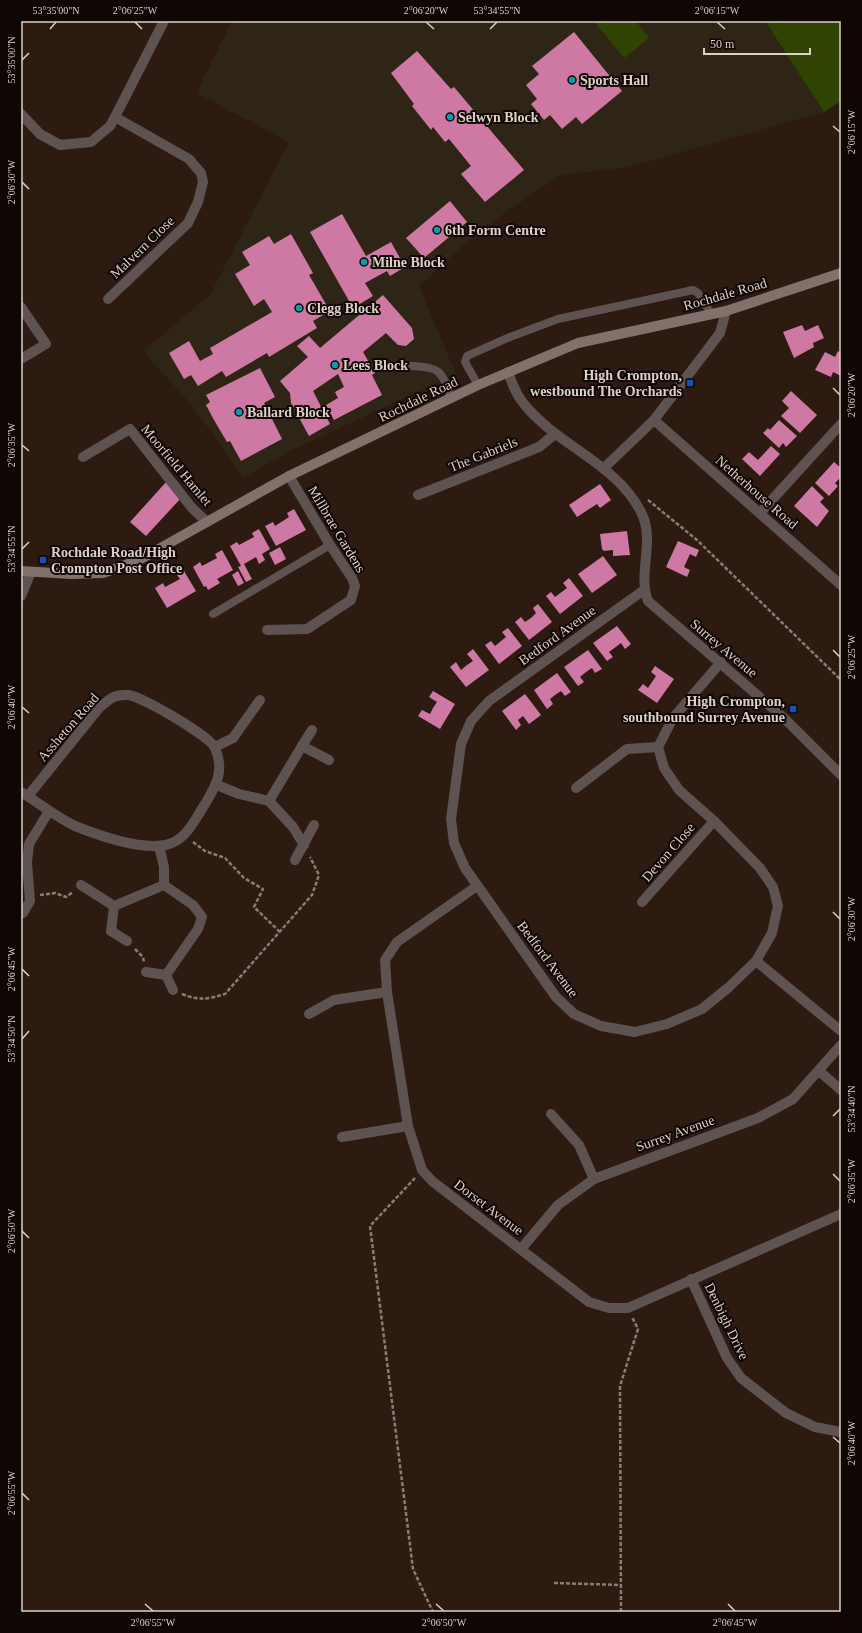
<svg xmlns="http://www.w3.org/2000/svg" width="862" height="1633" font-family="Georgia,serif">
<rect width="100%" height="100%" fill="#2d1a11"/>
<path fill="#2f2516" d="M 232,21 L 765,21 L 824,112 L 629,167 L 561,175 L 481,229 L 419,286 L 456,374 L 292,450 L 243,478 L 194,408 L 143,351 L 210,295 L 289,142 L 196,93 Z"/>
<g fill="#2f4303">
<path d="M 594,21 L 636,21 L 649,38 L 624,58 Z"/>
<path d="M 765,21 L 841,21 L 841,101 L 824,112 Z"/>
</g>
<g fill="#ce78a4">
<path d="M 574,32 L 622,91 L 582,124 L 576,117 L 562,129 L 550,115 L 544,120 L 531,104 L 537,99 L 526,85 L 539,74 L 532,66 Z"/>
<path d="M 417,51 L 451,89 L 454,87 L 524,170 L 485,202 L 461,174 L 471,166 L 449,139 L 445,142 L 433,127 L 431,130 L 412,106 L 414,104 L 391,73 Z"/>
<path d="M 450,201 L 467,222 L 424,258 L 406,238 Z"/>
<path d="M 342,214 L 366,256 L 391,242 L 405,267 L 390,276 L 387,271 L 365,283 L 373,296 L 353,308 L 310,232 Z"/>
<path d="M 291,234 L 313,273 L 309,275 L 330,311 L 313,321 L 317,328 L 269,357 L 267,353 L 226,377 L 222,371 L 198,386 L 191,375 L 184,379 L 169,353 L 189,341 L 200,361 L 213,354 L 210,348 L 272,312 L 264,299 L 254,306 L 235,274 L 250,265 L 242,252 L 269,236 L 274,244 Z"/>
<path d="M 383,295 L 412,328 L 414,339 L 406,346 L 398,345 L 386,333 L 363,352 L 375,373 L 372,375 L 382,395 L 334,420 L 326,405 L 338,398 L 335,392 L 344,387 L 338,374 L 313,391 L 330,424 L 309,436 L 291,403 L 290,393 L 280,381 L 308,357 L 297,346 L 309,336 L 320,348 Z"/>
<path d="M 802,325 L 805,331 L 818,325 L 824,338 L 813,343 L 814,347 L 794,358 L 783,332 Z"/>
<path d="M 838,351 L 841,353 L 841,376 L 833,372 L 831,377 L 815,370 L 825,352 L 835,357 Z"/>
<path d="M 260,368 L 275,397 L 264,403 L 282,439 L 241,461 L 230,441 L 227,442 L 214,420 L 206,405 L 210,402 L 206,395 Z"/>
<path d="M 791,391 L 817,415 L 800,433 L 781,416 L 789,408 L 782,401 Z"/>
<path d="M 779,420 L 797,436 L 786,447 L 783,443 L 779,448 L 763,433 L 768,428 L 770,430 Z"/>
<path d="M 771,446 L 780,454 L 760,476 L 742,459 L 749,452 L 758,460 Z"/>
<path d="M 834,462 L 841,468 L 841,477 L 835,483 L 838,486 L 829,496 L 815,483 Z"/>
<path d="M 167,481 L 182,497 L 146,536 L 130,522 Z"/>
<path d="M 600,484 L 611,500 L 600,508 L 597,504 L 577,517 L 569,505 Z"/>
<path d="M 812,486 L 824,498 L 820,502 L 829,511 L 817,527 L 794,506 Z"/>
<path d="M 294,509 L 306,530 L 276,546 L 265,526 L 273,522 L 275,526 L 289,517 L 287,513 Z"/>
<path d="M 259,529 L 270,549 L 262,554 L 265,560 L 259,564 L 256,557 L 244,564 L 252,579 L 246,582 L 238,567 L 241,566 L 230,546 L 237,542 L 239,545 L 254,537 L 252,533 Z"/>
<path d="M 627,531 L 630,555 L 613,556 L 613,550 L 604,551 L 602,549 L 600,534 Z"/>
<path d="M 678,541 L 699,550 L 696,557 L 690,554 L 684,567 L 690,570 L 687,577 L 666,567 Z"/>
<path d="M 280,547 L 286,559 L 275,565 L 269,553 Z"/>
<path d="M 222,550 L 233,570 L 217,579 L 220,583 L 208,590 L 206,586 L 204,587 L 193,567 L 200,562 L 202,566 L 217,558 L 215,554 Z"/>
<path d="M 603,556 L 617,575 L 592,593 L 578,574 Z"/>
<path d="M 184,571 L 196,591 L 167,608 L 155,588 L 163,583 L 165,587 L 180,579 L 177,575 Z"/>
<path d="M 238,571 L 244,583 L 238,586 L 232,575 Z"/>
<path d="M 569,578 L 583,596 L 560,614 L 546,596 L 551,592 L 555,597 L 567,588 L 563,583 Z"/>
<path d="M 538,604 L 552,622 L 529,640 L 515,622 L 521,617 L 525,622 L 531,618 L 536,613 L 533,608 Z"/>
<path d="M 617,626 L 631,644 L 625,649 L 621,643 L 609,652 L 613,657 L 607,661 L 593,643 Z"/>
<path d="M 508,628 L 522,646 L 499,664 L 485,645 L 491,641 L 495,646 L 506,637 L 502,632 Z"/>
<path d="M 473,649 L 489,670 L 466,687 L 450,667 L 456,662 L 461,670 L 467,665 L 473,661 L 467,654 Z"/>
<path d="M 588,650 L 602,669 L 595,673 L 592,668 L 586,672 L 580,677 L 584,682 L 578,686 L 564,667 Z"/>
<path d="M 655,666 L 674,679 L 657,703 L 638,690 L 643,684 L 648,688 L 656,676 L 651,672 Z"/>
<path d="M 557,673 L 571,692 L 565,696 L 561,691 L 555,695 L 550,699 L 553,704 L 547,709 L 534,690 Z"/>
<path d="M 433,691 L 455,704 L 440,729 L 418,716 L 422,710 L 430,714 L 433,708 L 437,702 L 429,697 Z"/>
<path d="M 525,694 L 541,715 L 529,724 L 523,716 L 518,720 L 521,725 L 516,730 L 502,711 Z"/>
</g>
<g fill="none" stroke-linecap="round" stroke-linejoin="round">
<g stroke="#8b7b73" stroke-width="2.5" stroke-dasharray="4 2" stroke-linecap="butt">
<path d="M 648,500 L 697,540 L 841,680"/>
<path d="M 193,842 L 205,851 L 225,858 L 244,878 L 263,889 L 254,907 L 281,933"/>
<path d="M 40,895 L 55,893 L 66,897 L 73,892"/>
<path d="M 135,949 L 143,957 L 144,962"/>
<path d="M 182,994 C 199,1001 209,999 225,994 L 312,895 L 319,875 L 310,857"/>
<path d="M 415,1178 L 370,1226 L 413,1569 L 433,1612"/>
<path d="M 554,1583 L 621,1585"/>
<path d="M 621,1612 L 620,1386 L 638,1329 L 632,1317"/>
</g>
<g stroke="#5e5350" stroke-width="8">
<path d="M 402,365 C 435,369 441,363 451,399"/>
<path d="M 478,385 L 465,362 L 467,356 L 510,337 L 558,319 L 693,290 L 698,293 L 712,315"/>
<path d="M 213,614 L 330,545"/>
</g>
<g stroke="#5e5350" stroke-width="10">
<path d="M 21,114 L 40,134 L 60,145 L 91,142 L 110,126 L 115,117 L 164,21"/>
<path d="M 108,299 L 188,223 L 198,202 L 203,182 L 201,173 L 189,159 L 115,117"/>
<path d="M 21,307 L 46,344 L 21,359"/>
<path d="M 508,372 C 512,383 516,395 524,404 C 558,446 616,463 641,512 C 656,541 637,573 648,601 L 784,718 L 841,775"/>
<path d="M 654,420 L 841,585"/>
<path d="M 83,457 L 130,429 L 192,508 L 207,522"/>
<path d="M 604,468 L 654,420 L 720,333 L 726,311"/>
<path d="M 418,495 L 539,447 L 555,434"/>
<path d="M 760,513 L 841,424"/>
<path d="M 644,590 L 489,701 L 471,721 L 461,744 L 451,819 L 454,843 L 465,868 L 556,997 L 574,1014 L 601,1026 L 635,1032 L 667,1024 L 702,1009 L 729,987 L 756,961 L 772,933 L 778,906 L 773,887 L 760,868 L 714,821 L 679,790 L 664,768 L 658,747 L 673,718 L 721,662"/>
<path d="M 267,630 L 307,629 L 351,600 L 355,586 L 352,578 L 330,545 L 289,476"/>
<path d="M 312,730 L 302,746 L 329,760"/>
<path d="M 215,747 L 233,738 L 260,700"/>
<path d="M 217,785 L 239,794 L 269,801 L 293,827 L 304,845"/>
<path d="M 576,788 L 627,749 L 658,747"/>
<path d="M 21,792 C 39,803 56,817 75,826 C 100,836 146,853 172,843 C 188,836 196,818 205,804 C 216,786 225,770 215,748 C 210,736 141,696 128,695 C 113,694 110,699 99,708 L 28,796"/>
<path d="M 269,801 L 302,746"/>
<path d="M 159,846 L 164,867 L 164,885 L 193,905 L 202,917 L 198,929 L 166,975 L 173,990"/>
<path d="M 295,860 L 314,825"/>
<path d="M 81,885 L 114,906 L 164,885"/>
<path d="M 477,886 L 397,942 L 385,960 L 387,992 L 408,1126 L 422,1170 L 432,1181 L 589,1302 L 609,1308 L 628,1308 L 841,1214"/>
<path d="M 642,902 L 714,821"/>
<path d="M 114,906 L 111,931 L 127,941"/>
<path d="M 23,913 L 30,901 L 27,863 L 29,844 L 49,811"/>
<path d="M 756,961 L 841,1031"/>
<path d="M 146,972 L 166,975"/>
<path d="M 309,1014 L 334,1000 L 387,992"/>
<path d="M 819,1071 L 841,1090"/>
<path d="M 551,1114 L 579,1145 L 594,1179"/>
<path d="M 342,1137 L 408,1126"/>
<path d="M 521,1249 L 558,1205 L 594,1179 L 758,1118 L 793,1099 L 841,1045"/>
<path d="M 691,1279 L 727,1358 L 741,1378 L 786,1413 L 815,1427 L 841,1432"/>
</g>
<path stroke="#5e5350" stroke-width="10" d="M 21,596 L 31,572"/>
<path stroke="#82706b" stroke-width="10" d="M 21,571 L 71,574 L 103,573 L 139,560 L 289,476 L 478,385 L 578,343 L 726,311 L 841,273"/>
</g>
<path fill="none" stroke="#ddd0c9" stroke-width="1.5" d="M 135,22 L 142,29M 426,22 L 434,29M 717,22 L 725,29M 50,29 L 56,22M 490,29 L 497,22M 22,60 L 29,53M 833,126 L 840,132M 22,182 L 29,189M 833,388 L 840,395M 22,445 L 29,451M 22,549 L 29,542M 833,650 L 840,657M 22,707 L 29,713M 833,912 L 840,919M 22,969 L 29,976M 22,1039 L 29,1031M 833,1116 L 840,1109M 833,1174 L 840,1181M 22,1231 L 29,1238M 833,1437 L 840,1443M 22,1493 L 29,1500M 145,1604 L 153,1611M 436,1604 L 444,1611M 728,1604 L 735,1611"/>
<g fill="#0f9aa8" stroke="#0f0704" stroke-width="1.5">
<circle cx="572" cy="80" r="4"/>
<circle cx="450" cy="117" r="4"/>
<circle cx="437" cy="230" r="4"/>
<circle cx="364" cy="262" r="4"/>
<circle cx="299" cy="308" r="4"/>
<circle cx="335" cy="365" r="4"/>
<circle cx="239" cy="412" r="4"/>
</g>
<g fill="#1a4fb4" stroke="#0f0704" stroke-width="1.5">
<rect x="686" y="379" width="8" height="8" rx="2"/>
<rect x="39" y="556" width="8" height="8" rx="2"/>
<rect x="789" y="705" width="8" height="8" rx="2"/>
</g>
<g text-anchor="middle" stroke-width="4" stroke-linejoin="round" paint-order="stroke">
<g font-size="14" font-weight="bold" fill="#ddd0c9" stroke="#0f0704" text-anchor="start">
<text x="580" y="85">Sports Hall</text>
<text x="458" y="122">Selwyn Block</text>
<text x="445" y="235">6th Form Centre</text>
<text x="372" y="267">Milne Block</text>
<text x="307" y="313">Clegg Block</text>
<text x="343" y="370">Lees Block</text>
<text x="682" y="380" text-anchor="end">High Crompton,<tspan x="682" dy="16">westbound The Orchards</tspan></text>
<text x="247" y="417">Ballard Block</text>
<text x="51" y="557">Rochdale Road/High<tspan x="51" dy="16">Crompton Post Office</tspan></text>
<text x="785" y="706" text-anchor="end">High Crompton,<tspan x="785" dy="16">southbound Surrey Avenue</tspan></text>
</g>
<g font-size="14" fill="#ddd0c9" stroke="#0f0704">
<text transform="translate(142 247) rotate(-44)" y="5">Malvern Close</text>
<text transform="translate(725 294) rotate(-16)" y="5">Rochdale Road</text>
<text transform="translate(418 399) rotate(-26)" y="5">Rochdale Road</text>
<text transform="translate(483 454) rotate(-22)" y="5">The Gabriels</text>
<text transform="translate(177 465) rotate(50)" y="5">Moorfield Hamlet</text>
<text transform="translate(757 492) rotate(41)" y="5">Netherhouse Road</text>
<text transform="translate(337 529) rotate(59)" y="5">Millbrae Gardens</text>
<text transform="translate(557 635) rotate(-36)" y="5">Bedford Avenue</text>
<text transform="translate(724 648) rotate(40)" y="5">Surrey Avenue</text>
<text transform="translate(68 727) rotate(-49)" y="5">Assheton Road</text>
<text transform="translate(668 852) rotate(-49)" y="5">Devon Close</text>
<text transform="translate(548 959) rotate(53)" y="5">Bedford Avenue</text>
<text transform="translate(675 1133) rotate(-20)" y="5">Surrey Avenue</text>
<text transform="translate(489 1207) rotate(37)" y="5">Dorset Avenue</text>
<text transform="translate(727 1321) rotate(64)" y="5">Denbigh Drive</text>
</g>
</g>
<rect width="862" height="1633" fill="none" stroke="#0f0704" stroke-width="44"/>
<path d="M704 48v6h106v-6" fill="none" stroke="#ddd0c9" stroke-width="2"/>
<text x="710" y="48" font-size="12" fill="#ddd0c9" stroke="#0f0704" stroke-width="3" paint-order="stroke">50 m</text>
<rect x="22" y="22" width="818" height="1589" fill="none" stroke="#ddd0c9" stroke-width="1.5"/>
<g font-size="10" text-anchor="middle" fill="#ddd0c9">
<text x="56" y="14">53°35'00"N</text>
<text x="135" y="14">2°06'25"W</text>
<text x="426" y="14">2°06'20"W</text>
<text x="497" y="14">53°34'55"N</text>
<text x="717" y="14">2°06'15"W</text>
<text transform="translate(11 60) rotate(-90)" y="4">53°35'00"N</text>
<text transform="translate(851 132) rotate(-90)" y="4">2°06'15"W</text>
<text transform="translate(11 182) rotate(-90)" y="4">2°06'30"W</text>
<text transform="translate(851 395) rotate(-90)" y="4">2°06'20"W</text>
<text transform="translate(11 445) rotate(-90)" y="4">2°06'35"W</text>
<text transform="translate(11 549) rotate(-90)" y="4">53°34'55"N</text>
<text transform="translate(851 657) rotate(-90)" y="4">2°06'25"W</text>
<text transform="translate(11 707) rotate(-90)" y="4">2°06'40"W</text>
<text transform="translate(851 919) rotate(-90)" y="4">2°06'30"W</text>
<text transform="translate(11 969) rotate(-90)" y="4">2°06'45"W</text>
<text transform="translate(11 1039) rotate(-90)" y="4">53°34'50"N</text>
<text transform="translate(851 1109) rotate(-90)" y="4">53°34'40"N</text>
<text transform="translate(851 1181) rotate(-90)" y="4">2°06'35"W</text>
<text transform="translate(11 1231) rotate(-90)" y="4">2°06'50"W</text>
<text transform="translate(851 1443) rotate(-90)" y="4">2°06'40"W</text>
<text transform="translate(11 1493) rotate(-90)" y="4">2°06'55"W</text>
<text x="153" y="1626">2°06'55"W</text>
<text x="444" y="1626">2°06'50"W</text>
<text x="735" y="1626">2°06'45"W</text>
</g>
</svg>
